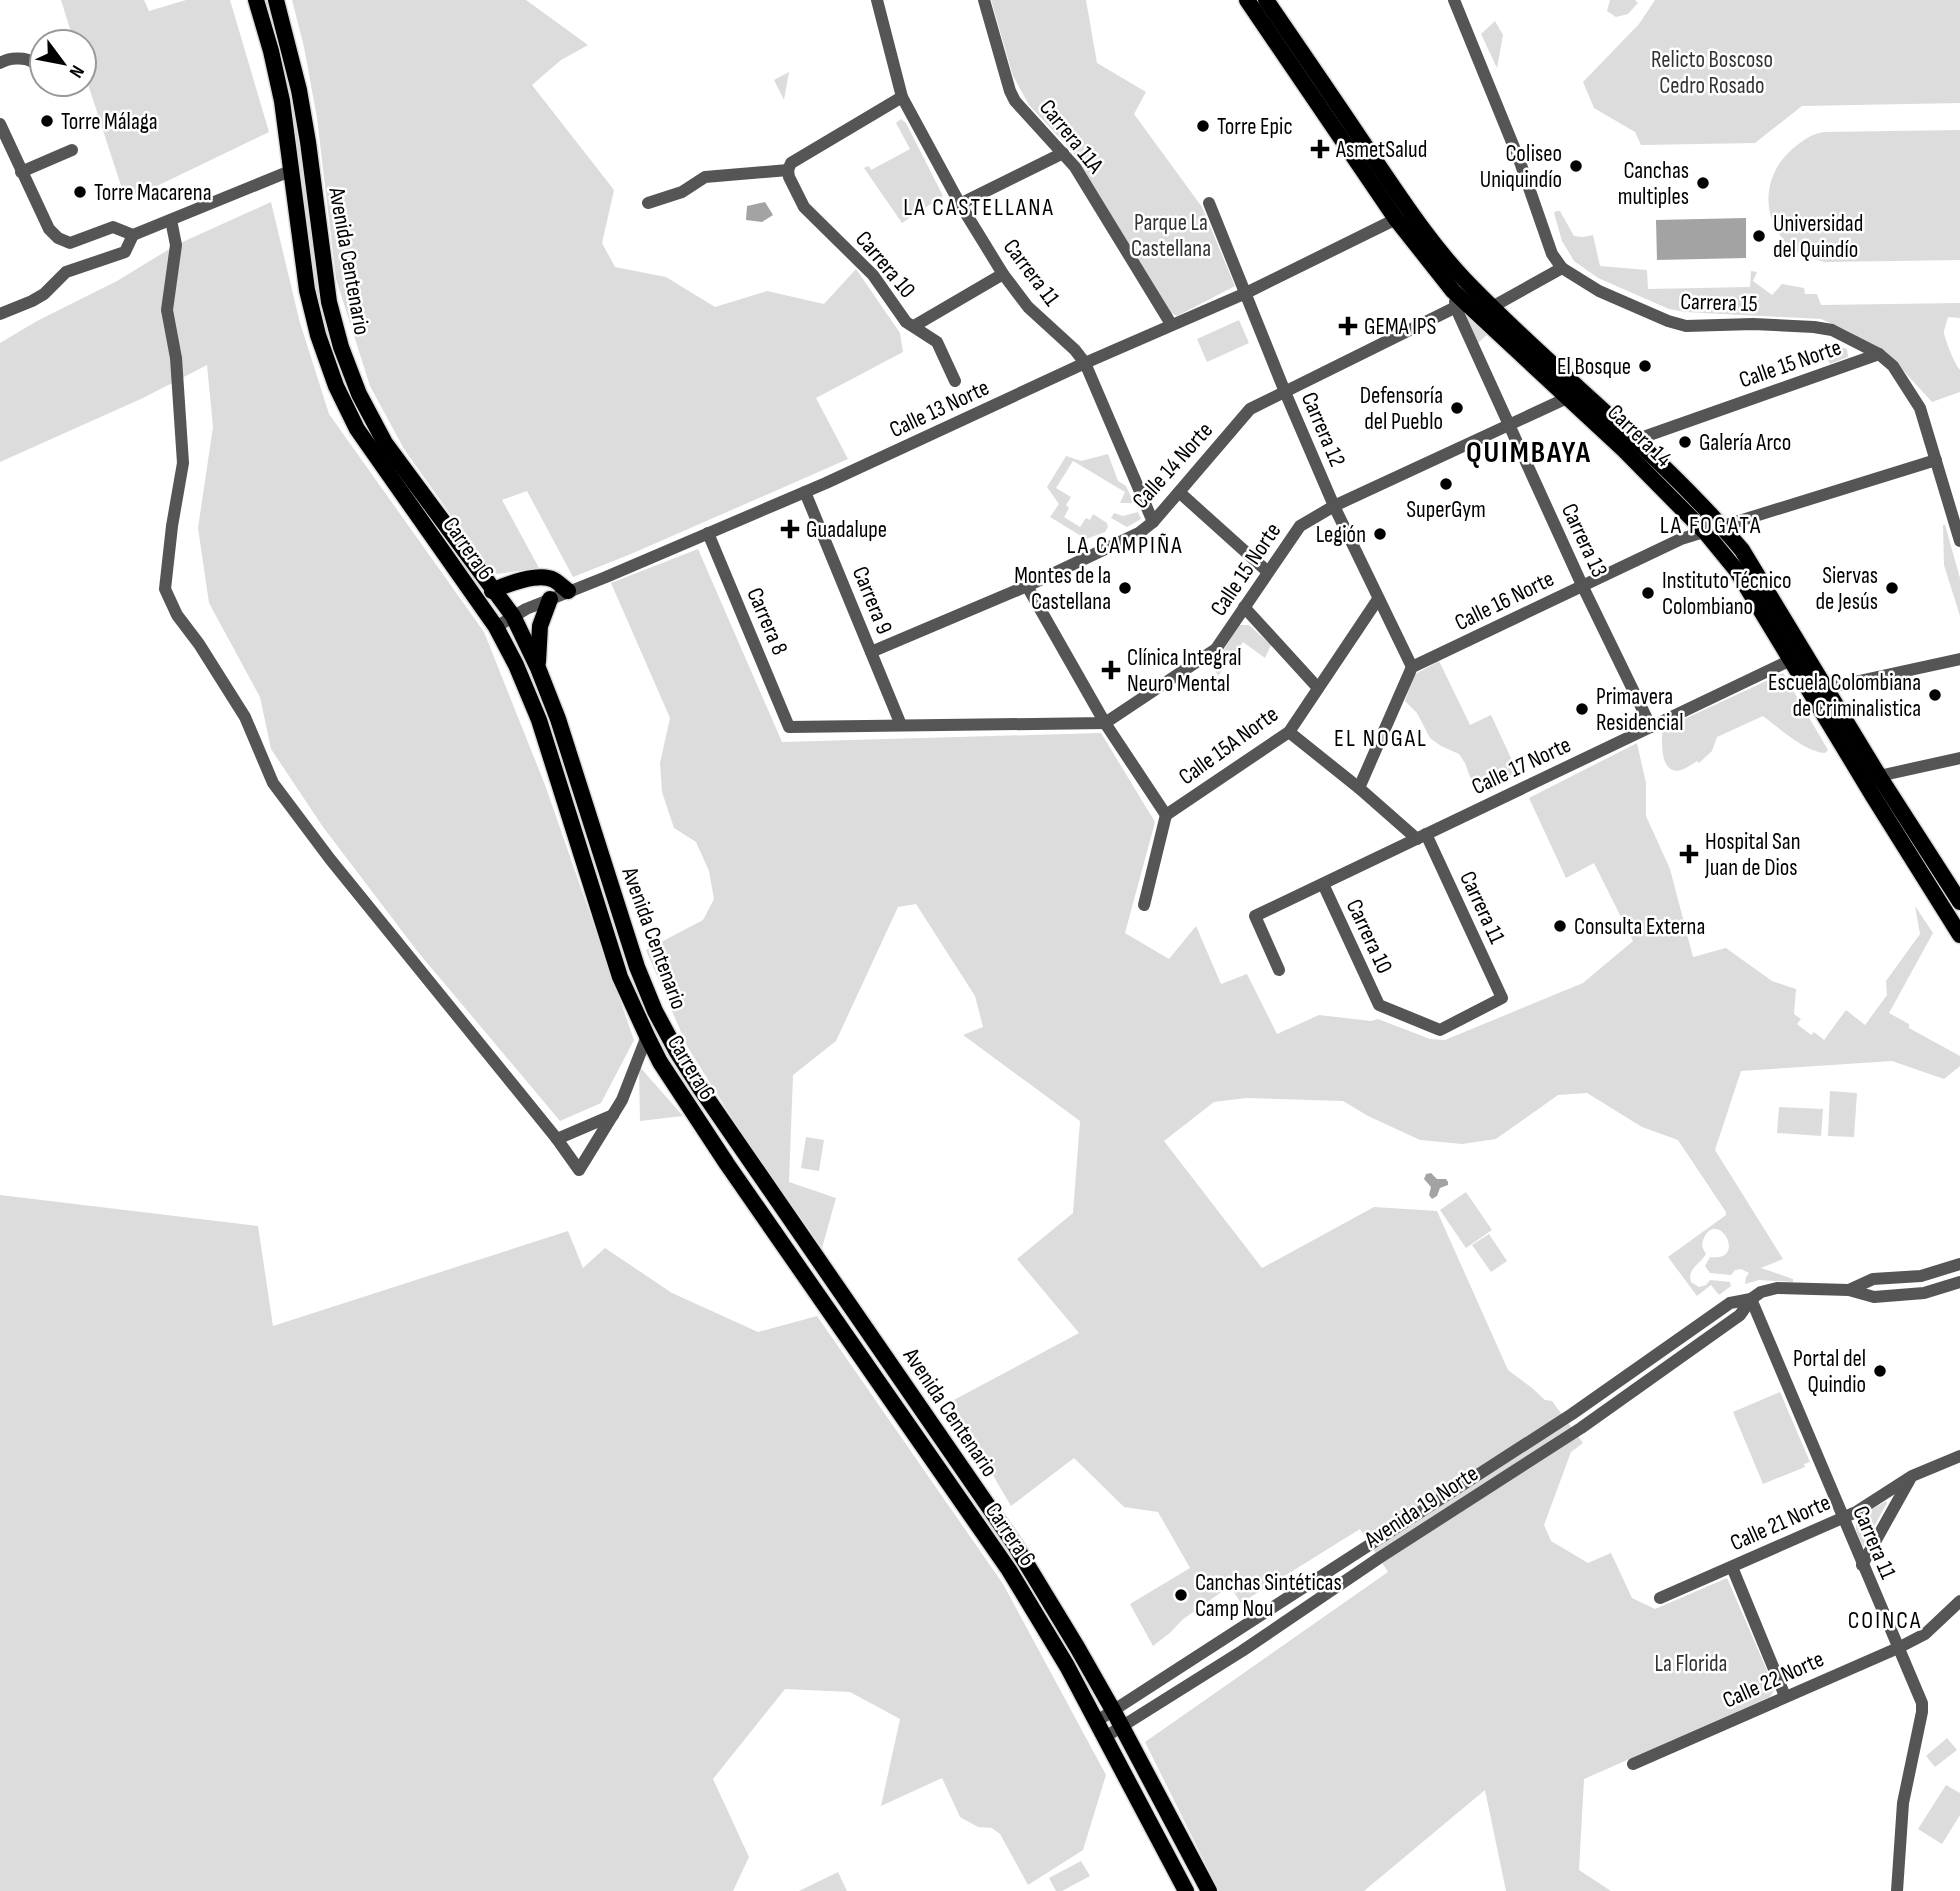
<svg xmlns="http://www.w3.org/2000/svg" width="1960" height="1891" font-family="'Sofia Sans Condensed',sans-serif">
<rect width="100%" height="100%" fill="#fff"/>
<g fill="#dcdcdc">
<path d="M 61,0 L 144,0 L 149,11 L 186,0 L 230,0 L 269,132 L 159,185 L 125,198 L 84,72 L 84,42 L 74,42 Z"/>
<path d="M 262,0 L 270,0 L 288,59 L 326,302 L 393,464 L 461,558 L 450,553 L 361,426 L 329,351 L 317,304 L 306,232 Z"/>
<path d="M 292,0 L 526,0 L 588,45 L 561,60 L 532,85 L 614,190 L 602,243 L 615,267 L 666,277 L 715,307 L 767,291 L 824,304 L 856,269 L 900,333 L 903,352 L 816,398 L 848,459 L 631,554 L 573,577 L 527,491 L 502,500 L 539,568 L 497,574 L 484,562 L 404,449 L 370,386 L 336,279 L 317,118 L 304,47 Z"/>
<path d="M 991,0 L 1086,0 L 1097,63 L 1146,92 L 1134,114 L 1202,207 L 1235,286 L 1177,316 L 1171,313 L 1072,151 L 1029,105 L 1013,76 Z"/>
<path d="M 1610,0 L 1635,0 L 1638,3 L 1628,14 L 1616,17 L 1607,11 Z"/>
<path d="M 1655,0 L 1960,0 L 1960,103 L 1802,106 L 1755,143 L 1641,145 L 1635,132 L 1594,108 L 1583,82 L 1639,24 Z"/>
<path d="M 1495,21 L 1503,35 L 1497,68 L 1481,34 Z"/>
<path d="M 789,72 L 784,100 L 774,80 Z"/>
<path d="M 901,119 L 906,123 L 943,196 L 902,223 L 864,168 L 869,166 L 871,170 L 910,149 L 896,123 Z"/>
<path d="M 1960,130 L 1960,260 L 1825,262 C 1763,251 1748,179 1800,143 C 1808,137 1813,134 1824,132 Z"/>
<path d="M 271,202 L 300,323 L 329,414 L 484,632 L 545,785 L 634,1040 L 601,1103 L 560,1121 L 418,952 L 323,827 L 271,749 L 260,697 L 209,603 L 198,528 L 213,427 L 207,365 L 143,398 L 0,462 L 0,343 L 37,321 L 117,281 L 176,245 Z"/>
<path d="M 1556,211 L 1560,211 L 1574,236 L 1583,237 L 1593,235 L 1600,266 L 1647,270 L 1648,289 L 1750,287 L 1751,271 L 1757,272 L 1753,281 L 1772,295 L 1782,284 L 1804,288 L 1805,294 L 1817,294 L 1821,305 L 1960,303 L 1960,318 L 1948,317 C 1947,322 1944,329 1944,333 C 1945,340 1955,365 1960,370 L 1960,392 L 1932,402 L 1889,355 L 1846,330 L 1821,319 L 1685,312 L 1669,309 L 1598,278 L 1574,261 L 1562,241 L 1554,213 Z"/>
<path d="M 1466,310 L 1489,333 L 1478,343 L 1463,312 Z"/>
<path d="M 1239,320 L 1249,343 L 1207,362 L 1197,339 Z"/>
<path d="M 1832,344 L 1847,349 L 1848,357 L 1830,364 L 1826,356 L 1834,353 Z"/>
<path d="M 1108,454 L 1118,481 L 1126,486 L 1134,503 L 1120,503 L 1125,492 L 1073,461 L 1056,488 L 1071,497 L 1066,505 L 1069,508 L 1064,517 L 1080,527 L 1086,518 L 1090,520 L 1093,514 L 1107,523 L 1108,527 L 1105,532 L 1086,539 L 1050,517 L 1059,504 L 1047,487 L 1066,456 L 1081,461 Z"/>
<path d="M 1138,512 L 1141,519 L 1127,527 L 1111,518 L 1114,513 L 1123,516 Z"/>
<path d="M 1943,525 L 1945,525 L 1960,578 L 1960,616 L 1944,565 Z"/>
<path d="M 698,549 L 782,742 L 1101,733 L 1155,822 L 1125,933 L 1169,959 L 1196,926 L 1221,984 L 1247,974 L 1277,1034 L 1319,1015 L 1371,1021 L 1378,1019 L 1430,1039 L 1445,1040 L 1583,983 L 1633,941 L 1594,863 L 1566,878 L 1529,798 L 1637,743 L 1646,783 L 1646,816 L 1670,869 L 1693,957 L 1726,948 L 1772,981 L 1796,989 L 1794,1014 L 1801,1019 L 1797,1024 L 1811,1035 L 1814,1032 L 1824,1040 L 1846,1010 L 1865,1025 L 1887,995 L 1886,981 L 1920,934 L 1915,906 L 1933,933 L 1889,1013 L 1909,1024 L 1909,1028 L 1960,1056 L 1960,1066 L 1944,1079 L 1892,1061 L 1741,1071 L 1715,1150 L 1783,1259 L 1761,1268 L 1793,1279 L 1793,1282 L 1759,1280 L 1745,1284 L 1746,1277 L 1749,1273 L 1741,1269 L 1735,1270 L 1731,1275 L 1710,1273 L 1705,1266 L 1710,1257 C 1749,1262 1718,1208 1704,1238 C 1701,1245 1702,1248 1706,1254 C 1699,1265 1687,1269 1691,1282 L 1699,1287 L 1706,1285 L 1710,1280 L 1730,1282 L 1731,1286 L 1719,1295 L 1711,1285 L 1697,1296 L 1668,1257 L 1726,1215 L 1726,1212 L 1678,1140 L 1642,1127 L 1587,1093 L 1558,1095 L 1496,1139 L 1462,1144 L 1420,1140 L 1368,1116 L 1343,1101 L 1246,1098 L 1214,1102 L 1164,1141 L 1262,1268 L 1374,1207 L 1437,1211 L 1508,1370 L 1532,1388 L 1545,1400 L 1552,1401 L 1583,1443 L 1571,1452 L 1544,1525 L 1551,1541 L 1588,1563 L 1611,1553 L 1632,1598 L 1655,1609 L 1727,1578 L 1775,1689 L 1770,1697 L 1584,1779 L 1579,1870 L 1611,1891 L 1506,1891 L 1485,1790 L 1364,1891 L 1219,1891 L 1145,1742 L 1388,1572 L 1360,1529 L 1241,1603 L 1230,1586 L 1182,1620 L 1171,1632 L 1153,1646 L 1130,1604 L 1190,1568 L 1158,1512 L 1124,1507 L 1074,1458 L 1011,1506 L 950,1402 L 1079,1333 L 1017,1259 L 1073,1213 L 1080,1121 L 963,1035 L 983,1027 L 975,996 L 916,904 L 898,907 L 836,1041 L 793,1075 L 789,1182 L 836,1198 L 822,1248 L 744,1137 L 687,1046 L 646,950 L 703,920 L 714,899 L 709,871 L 696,842 L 674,828 L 662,792 L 660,763 L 670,718 L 611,583 Z"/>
<path d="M 1239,625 L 1249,625 L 1271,645 L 1265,658 L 1243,642 L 1218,676 L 1211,661 L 1221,654 Z"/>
<path d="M 1439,661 L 1470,725 L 1491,715 L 1518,773 L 1474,788 L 1465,763 L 1459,754 L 1441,746 L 1430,738 L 1417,713 L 1405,701 L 1414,675 Z"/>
<path d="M 1783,673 L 1828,750 L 1825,753 C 1805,752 1779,728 1763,716 L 1717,737 L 1712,751 L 1699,763 L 1697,761 C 1692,764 1687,768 1681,770 C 1660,776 1661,741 1663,729 Z"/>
<path d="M 639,1066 L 683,1116 L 640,1121 Z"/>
<path d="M 1830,1091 L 1857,1093 L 1854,1137 L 1828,1136 Z"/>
<path d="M 1779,1107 L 1823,1109 L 1821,1136 L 1777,1133 Z"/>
<path d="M 806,1137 L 824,1140 L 819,1171 L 801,1168 Z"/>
<path d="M 1466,1192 L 1492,1230 L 1466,1248 L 1440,1210 Z"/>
<path d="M 0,1195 L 258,1226 L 273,1326 L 568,1231 L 583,1268 L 605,1248 L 672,1293 L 758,1332 L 817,1316 L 1003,1584 L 1106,1775 L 1083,1850 L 1028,1885 L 1000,1834 L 992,1828 L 978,1827 L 960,1817 L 942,1778 L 881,1806 L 900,1719 L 850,1692 L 785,1689 L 713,1779 L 749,1857 L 733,1891 L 0,1891 Z"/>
<path d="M 1489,1234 L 1507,1261 L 1491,1272 L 1472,1245 Z"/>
<path d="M 1780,1392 L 1810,1462 L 1804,1464 L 1805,1467 L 1763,1484 L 1733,1412 Z"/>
<path d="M 1886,1501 L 1887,1503 L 1863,1547 C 1861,1541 1857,1535 1856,1529 C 1854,1517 1877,1507 1886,1501 Z"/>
<path d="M 1947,1738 L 1957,1750 L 1935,1767 L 1926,1756 Z"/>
<path d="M 1946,1785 L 1960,1793 L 1960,1815 L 1942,1844 L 1918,1829 Z"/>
<path d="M 1081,1861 L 1090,1876 L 1062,1891 L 1056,1891 L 1049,1878 Z"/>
<path d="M 838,1872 L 847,1891 L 799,1891 Z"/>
</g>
<g fill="#a3a3a3">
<path d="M 765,202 L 773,215 L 762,222 L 746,220 L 747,206 Z"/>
<path d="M 1746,218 L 1746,258 L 1657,260 L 1656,220 Z"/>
<path d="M 1431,1173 L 1437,1179 L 1446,1179 L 1448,1182 L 1448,1185 L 1440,1188 L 1437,1196 L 1432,1199 L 1429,1195 L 1431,1187 L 1424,1179 L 1426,1174 Z"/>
</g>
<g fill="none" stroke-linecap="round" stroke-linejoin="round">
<defs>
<g id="major">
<path d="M 256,0 L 271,51 L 282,101 L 307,290 L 318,335 L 336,386 L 357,429 L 496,627 L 516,665 L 539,720 L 620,977 L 647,1036 L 660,1062 L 727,1164 L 1009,1570 L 1067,1666 L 1186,1891"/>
<path d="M 276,0 L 299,90 L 308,142 L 329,302 L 341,347 L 359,394 L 385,443 L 513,616 L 538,668 L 558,719 L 637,967 L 655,1011 L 677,1052 L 700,1088 L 1015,1545 L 1077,1647 L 1114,1712 L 1209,1891"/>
<path d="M 1247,0 L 1396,219 L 1453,291 L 1624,450 L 1705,532 L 1737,571 L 1873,796 L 1960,935"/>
<path d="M 1266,0 C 1301,51 1336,102 1370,153 C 1400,197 1429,242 1465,280 C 1554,373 1659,451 1742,550 L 1879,776 L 1960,902"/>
<path d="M 492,591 C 507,584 539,572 554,580 C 559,583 564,588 568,591"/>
<path d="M 538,662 L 540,626 L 550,599"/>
</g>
</defs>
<use href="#major" stroke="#dbdbdb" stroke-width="19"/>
<g stroke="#555" stroke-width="12">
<path d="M 877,0 L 902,97 L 960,204 L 1003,274 L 1028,307 L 1075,350 L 1085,363 L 1153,522"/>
<path d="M 984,0 L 1010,91 L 1015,101 L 1075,167 L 1171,324"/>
<path d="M 1454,0 L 1520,162 L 1552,254 L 1562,268 L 1599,291 L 1668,321 L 1686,326 L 1753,324 L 1814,327 L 1832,330 L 1879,354 L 1893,366 L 1920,408 L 1960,541"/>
<path d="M 0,63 C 8,58 25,56 34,63 C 38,66 40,74 42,79"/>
<path d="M 0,124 L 49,229 L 58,238 L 70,243 L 113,227 L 133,235 L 290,171"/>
<path d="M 788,170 L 789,177 L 804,207 L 873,275 L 906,322 L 937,342 L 955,381"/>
<path d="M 788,170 L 791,163 L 902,97"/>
<path d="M 21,172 L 72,150"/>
<path d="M 648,203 L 682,192 L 705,177 L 788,170"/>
<path d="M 1209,203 L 1285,392 L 1334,506 L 1412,667"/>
<path d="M 960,204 L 1063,153"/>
<path d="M 171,220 L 176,245 L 167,310 L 176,358 L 183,463 L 172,526 L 165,589 L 177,615 L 199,644 L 245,717 L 273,783 L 330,859 L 557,1139 L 579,1170 L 622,1100 L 647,1036"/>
<path d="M 1455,302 L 1459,315 L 1582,585 L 1651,727"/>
<path d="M 1492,307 L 1562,268"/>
<path d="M 0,314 L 32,301 L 44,294 L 66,272 L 125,252 L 133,235"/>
<path d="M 914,326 L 1003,274"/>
<path d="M 1635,440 L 1879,354"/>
<path d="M 805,492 L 901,725"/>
<path d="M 1179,492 L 1268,572"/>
<path d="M 708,533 L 789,727 L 1105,723 L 1216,649 L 1300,526 L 1334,506 L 1567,398"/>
<path d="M 1027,586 L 1105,723 L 1166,815"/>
<path d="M 1244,607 L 1318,688"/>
<path d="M 496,627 L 526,609 L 606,577 L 826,483 L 1085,363 L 1246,293 L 1396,219"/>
<path d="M 871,652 L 1027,586 L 1139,533 L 1153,522 L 1179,492 L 1250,409 L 1456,307"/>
<path d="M 1827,688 L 1960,659"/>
<path d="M 1289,732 L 1359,788 L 1417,839"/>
<path d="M 1879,776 L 1960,758"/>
<path d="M 1359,788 L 1412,667 L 1681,539 L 1936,460"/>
<path d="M 1166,815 L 1289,732 L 1378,599"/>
<path d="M 1323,884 L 1379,1005 L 1440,1030 L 1502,998 L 1426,834"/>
<path d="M 1144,905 L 1166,815"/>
<path d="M 1279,970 L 1255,916 L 1799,656"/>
<path d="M 557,1139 L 613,1115"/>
<path d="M 1849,1290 L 1873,1279 L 1921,1276 L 1960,1264"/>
<path d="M 1751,1299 L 1922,1703 L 1922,1712 L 1903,1803 L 1897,1891"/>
<path d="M 1862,1565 L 1910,1479"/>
<path d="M 1732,1567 L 1785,1696"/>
<path d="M 1660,1598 L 1856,1512 L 1912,1476 L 1960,1456"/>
<path d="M 1097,1721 L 1572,1414 L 1730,1303 L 1751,1299"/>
<path d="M 1105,1737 L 1242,1651 L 1379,1558 L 1581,1428 L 1740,1315 L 1751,1299 L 1761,1292 L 1777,1288 L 1849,1290 L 1874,1297 L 1924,1293 L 1960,1282"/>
<path d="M 1633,1764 L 1898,1648 L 1925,1634 L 1960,1601"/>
</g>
<use href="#major" stroke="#000" stroke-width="16"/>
</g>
<g fill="#000" stroke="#fff" stroke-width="2.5">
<circle cx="47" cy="121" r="7"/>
<circle cx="1203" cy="126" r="7"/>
<path d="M1316.5 138.5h7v7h7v7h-7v7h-7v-7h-7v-7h7z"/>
<circle cx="1576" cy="166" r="7"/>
<circle cx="1703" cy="183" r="7"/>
<circle cx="80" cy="192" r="7"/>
<circle cx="1759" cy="236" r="7"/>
<path d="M1344.5 315.5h7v7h7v7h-7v7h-7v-7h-7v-7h7z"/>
<circle cx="1645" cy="366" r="7"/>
<circle cx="1457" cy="408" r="7"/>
<circle cx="1685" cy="442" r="7"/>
<circle cx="1446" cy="484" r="7"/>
<path d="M786.5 518.5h7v7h7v7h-7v7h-7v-7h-7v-7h7z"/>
<circle cx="1380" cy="534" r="7"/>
<circle cx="1125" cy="588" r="7"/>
<circle cx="1892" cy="588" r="7"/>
<circle cx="1648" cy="593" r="7"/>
<path d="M1107.5 659.5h7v7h7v7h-7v7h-7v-7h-7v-7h7z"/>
<circle cx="1935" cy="695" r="7"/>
<circle cx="1582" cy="709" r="7"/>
<path d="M1685.5 843.5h7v7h7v7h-7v7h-7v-7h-7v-7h7z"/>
<circle cx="1560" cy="926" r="7"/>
<circle cx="1880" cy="1371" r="7"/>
<circle cx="1181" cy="1595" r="7"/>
</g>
<g text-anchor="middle" stroke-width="5" stroke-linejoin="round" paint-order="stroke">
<g font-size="23" fill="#333" stroke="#fff">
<text x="1712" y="67">Relicto Boscoso<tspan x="1712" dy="26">Cedro Rosado</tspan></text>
<text x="1171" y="230">Parque La<tspan x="1171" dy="26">Castellana</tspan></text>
<text x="1691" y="1671">La Florida</text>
</g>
<g font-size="23" fill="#000" stroke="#fff" text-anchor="start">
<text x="61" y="129">Torre Málaga</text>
<text x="1217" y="134">Torre Epic</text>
<text x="1336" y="157">AsmetSalud</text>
<text x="1562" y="161" text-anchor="end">Coliseo<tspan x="1562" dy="26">Uniquindío</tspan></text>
<text x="1689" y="178" text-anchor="end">Canchas<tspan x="1689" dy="26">multiples</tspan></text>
<text x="94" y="200">Torre Macarena</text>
<text x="1773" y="231">Universidad<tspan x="1773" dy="26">del Quindío</tspan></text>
<text x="1364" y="334">GEMA IPS</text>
<text x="1631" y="374" text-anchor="end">El Bosque</text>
<text x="1443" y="403" text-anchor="end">Defensoría<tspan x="1443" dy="26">del Pueblo</tspan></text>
<text x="1699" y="450">Galería Arco</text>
<text x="1446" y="517" text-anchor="middle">SuperGym</text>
<text x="806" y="537">Guadalupe</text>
<text x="1366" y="542" text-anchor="end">Legión</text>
<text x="1111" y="583" text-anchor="end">Montes de la<tspan x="1111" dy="26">Castellana</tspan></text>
<text x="1878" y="583" text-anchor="end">Siervas<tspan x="1878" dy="26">de Jesús</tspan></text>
<text x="1662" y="588">Instituto Técnico<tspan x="1662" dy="26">Colombiano</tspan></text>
<text x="1127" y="665">Clínica Integral<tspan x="1127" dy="26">Neuro Mental</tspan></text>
<text x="1921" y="690" text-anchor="end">Escuela Colombiana<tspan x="1921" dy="26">de Criminalistica</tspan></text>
<text x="1596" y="704">Primavera<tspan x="1596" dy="26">Residencial</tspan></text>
<text x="1705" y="849">Hospital San<tspan x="1705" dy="26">Juan de Dios</tspan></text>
<text x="1574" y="934">Consulta Externa</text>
<text x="1866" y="1366" text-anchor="end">Portal del<tspan x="1866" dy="26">Quindio</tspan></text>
<text x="1195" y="1590">Canchas Sintéticas<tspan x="1195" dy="26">Camp Nou</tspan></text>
</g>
<g font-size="23" fill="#000" stroke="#fff">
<text transform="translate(1072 136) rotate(51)" y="8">Carrera 11A</text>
<text transform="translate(350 261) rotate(80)" y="8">Avenida Centenario</text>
<text transform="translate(886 264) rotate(50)" y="8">Carrera 10</text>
<text transform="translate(1032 272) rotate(53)" y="8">Carrera 11</text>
<text transform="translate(1719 302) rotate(2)" y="8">Carrera 15</text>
<text transform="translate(1790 363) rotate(-19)" y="8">Calle 15 Norte</text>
<text transform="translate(939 408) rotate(-25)" y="8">Calle 13 Norte</text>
<text transform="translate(1324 429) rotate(67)" y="8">Carrera 12</text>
<text transform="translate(1640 435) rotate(44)" y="8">Carrera 14</text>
<text transform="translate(1172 465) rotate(-48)" y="8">Calle 14 Norte</text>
<text transform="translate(1585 540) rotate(65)" y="8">Carrera 13</text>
<text transform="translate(469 548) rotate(55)" y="8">Carrera 6</text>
<text transform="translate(1245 569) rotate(-56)" y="8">Calle 15 Norte</text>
<text transform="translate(873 600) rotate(68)" y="8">Carrera 9</text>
<text transform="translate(1504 600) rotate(-26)" y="8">Calle 16 Norte</text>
<text transform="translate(768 621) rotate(67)" y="8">Carrera 8</text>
<text transform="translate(1228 745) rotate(-36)" y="8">Calle 15A Norte</text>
<text transform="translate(1521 765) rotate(-25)" y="8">Calle 17 Norte</text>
<text transform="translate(1483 907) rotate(65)" y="8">Carrera 11</text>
<text transform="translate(1370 936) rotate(65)" y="8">Carrera 10</text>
<text transform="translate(655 938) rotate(70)" y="8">Avenida Centenario</text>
<text transform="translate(692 1067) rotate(59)" y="8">Carrera 6</text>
<text transform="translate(951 1412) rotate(56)" y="8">Avenida Centenario</text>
<text transform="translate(1421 1506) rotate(-33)" y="8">Avenida 19 Norte</text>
<text transform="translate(1780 1522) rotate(-24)" y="8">Calle 21 Norte</text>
<text transform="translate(1011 1534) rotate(56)" y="8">Carrera 6</text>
<text transform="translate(1875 1542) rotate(67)" y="8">Carrera 11</text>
<text transform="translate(1773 1679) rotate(-24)" y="8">Calle 22 Norte</text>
</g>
<g font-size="24" letter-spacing="2" fill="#000" stroke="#fff">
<text x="979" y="215">LA CASTELLANA</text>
<text x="1711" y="533">LA FOGATA</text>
<text x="1125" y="553">LA CAMPIÑA</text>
<text x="1381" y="746">EL NOGAL</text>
<text x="1885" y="1628">COINCA</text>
</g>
<g font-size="30" font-weight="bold" letter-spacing="2" fill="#000" stroke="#fff">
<text x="1529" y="462">QUIMBAYA</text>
</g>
</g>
<g transform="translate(63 63) rotate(122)"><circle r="33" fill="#ffffff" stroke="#999999" stroke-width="2"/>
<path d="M0-5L12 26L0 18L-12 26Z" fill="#000000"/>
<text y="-10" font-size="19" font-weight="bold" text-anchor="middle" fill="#000000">N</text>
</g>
</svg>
